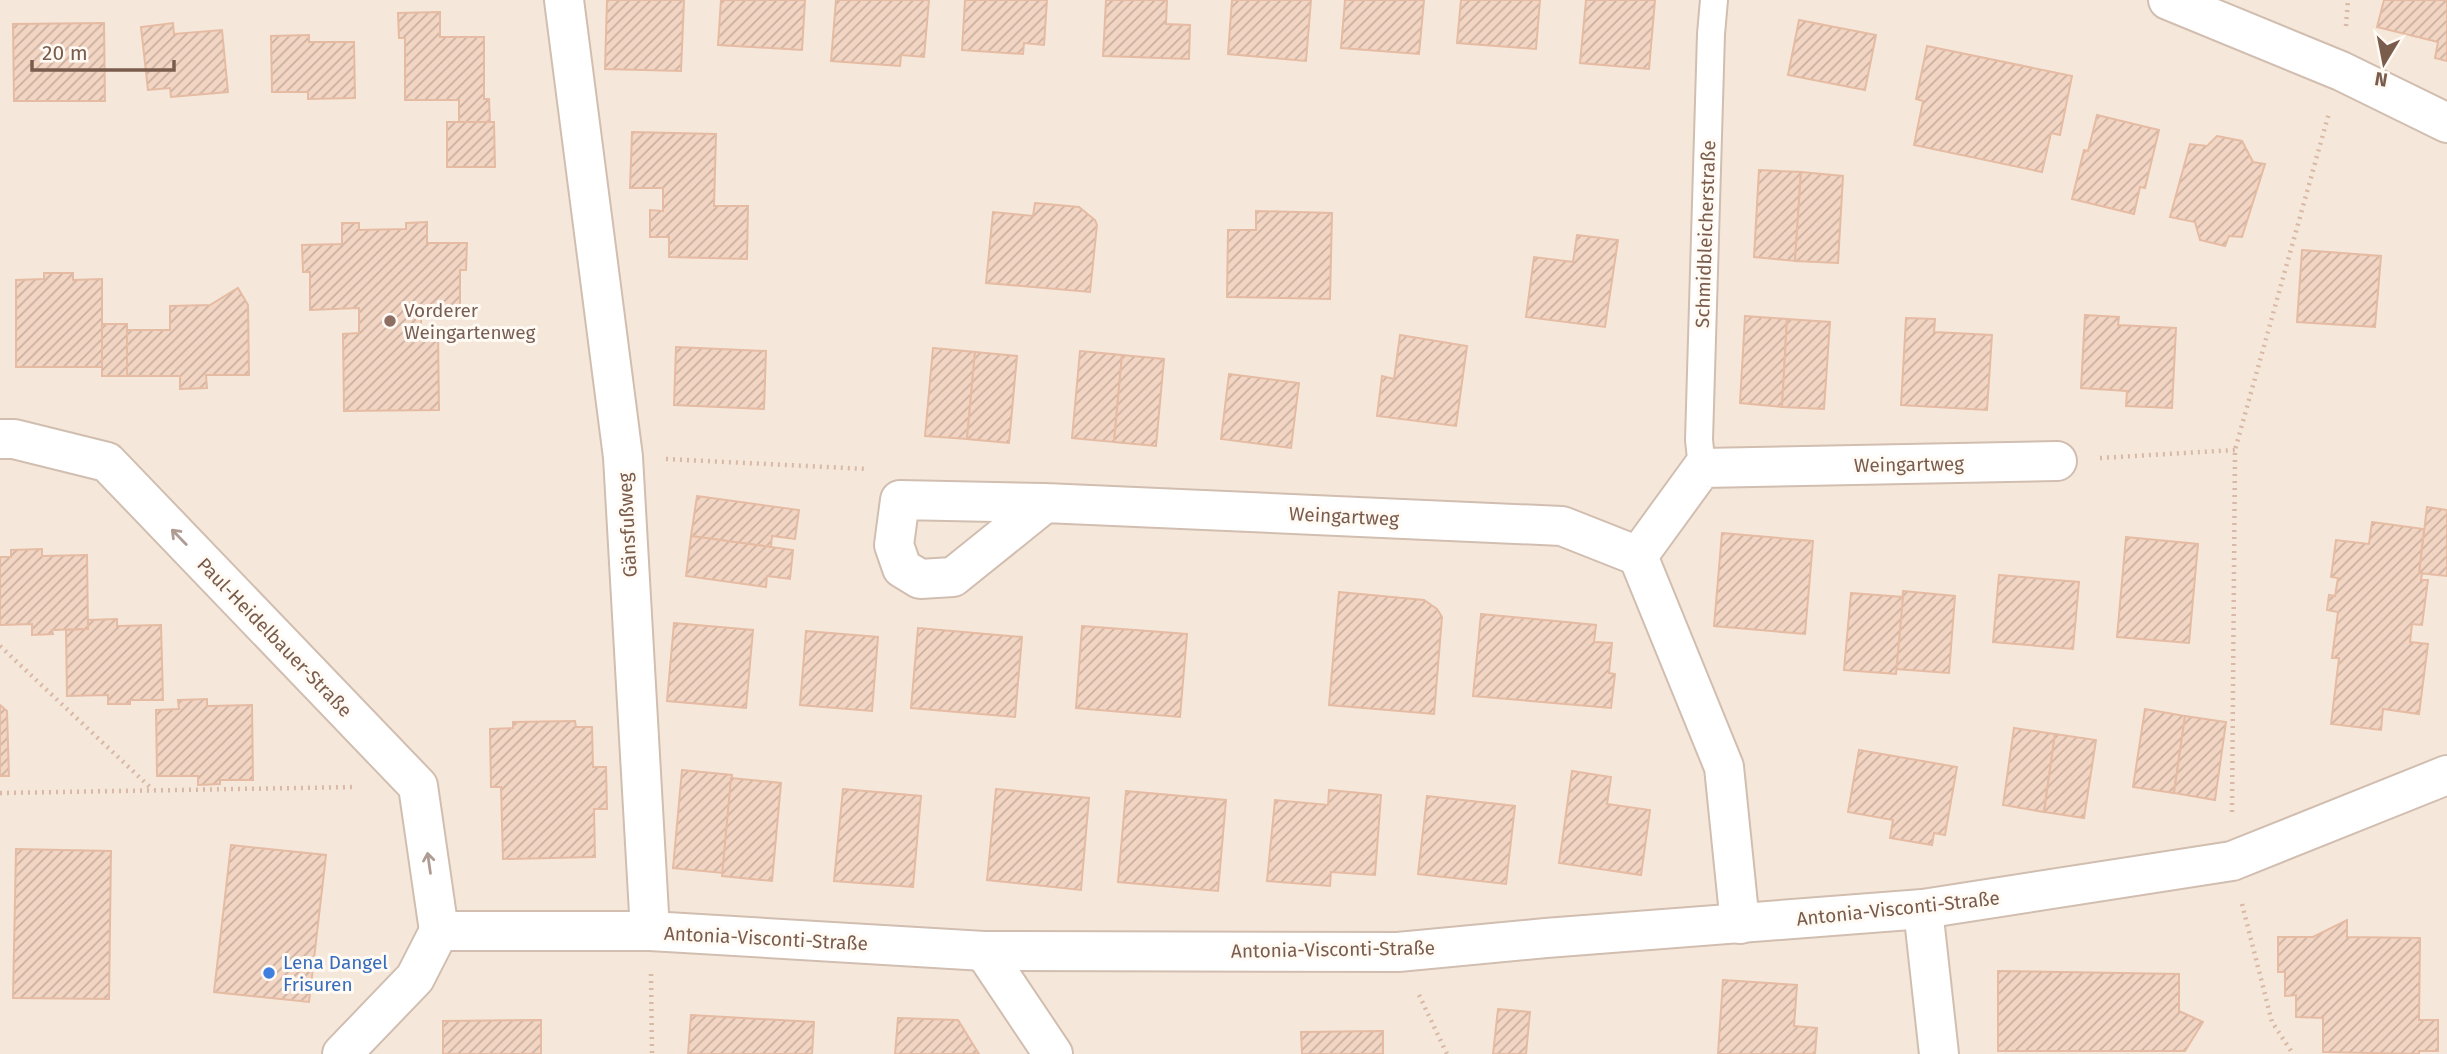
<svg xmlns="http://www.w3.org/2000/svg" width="2447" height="1054" font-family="'Fira Sans',sans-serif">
<defs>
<pattern id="building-hatch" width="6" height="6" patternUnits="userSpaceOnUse" patternTransform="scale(1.75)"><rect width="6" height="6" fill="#f3d5c3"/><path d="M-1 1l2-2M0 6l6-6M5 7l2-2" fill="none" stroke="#cab0a1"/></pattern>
</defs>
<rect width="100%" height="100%" fill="#fdf6ec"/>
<rect fill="#f5e8da" x="0" y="0" width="2447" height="1054"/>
<g fill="url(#building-hatch)" stroke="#e6bba3" stroke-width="2">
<path d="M 607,0 L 684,0 L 681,71 L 605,69 Z"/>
<path d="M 721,0 L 805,0 L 802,50 L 718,45 Z"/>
<path d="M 836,0 L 929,0 L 924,57 L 901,55 L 900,66 L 831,61 Z"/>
<path d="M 965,0 L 1047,0 L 1044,45 L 1024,43 L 1023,54 L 962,50 Z"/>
<path d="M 1106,0 L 1167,0 L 1166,24 L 1190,25 L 1189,59 L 1103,56 Z"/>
<path d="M 1232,0 L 1311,0 L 1306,61 L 1228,54 Z"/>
<path d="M 1345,0 L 1424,0 L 1419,54 L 1341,48 Z"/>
<path d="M 1461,0 L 1540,0 L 1536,49 L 1457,43 Z"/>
<path d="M 1586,0 L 1655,0 L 1649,69 L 1580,63 Z"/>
<path d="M 2384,0 L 2447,0 L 2447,61 L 2435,58 L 2438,42 L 2377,27 Z"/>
<path d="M 440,12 L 440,37 L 484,37 L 484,99 L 489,99 L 490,122 L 459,122 L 459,100 L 405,100 L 405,38 L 399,38 L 398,13 Z"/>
<path d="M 1799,20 L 1876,35 L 1865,90 L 1788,75 Z"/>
<path d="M 104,23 L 105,101 L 14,101 L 13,24 Z"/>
<path d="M 173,23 L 174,34 L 222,30 L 228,92 L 171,97 L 170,88 L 148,90 L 141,27 Z"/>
<path d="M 309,35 L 309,42 L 354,42 L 355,98 L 308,99 L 308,92 L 272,92 L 271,36 Z"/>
<path d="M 1927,46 L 2072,76 L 2060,135 L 2051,133 L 2042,172 L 1914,145 L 1923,101 L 1916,99 Z"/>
<path d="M 2097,115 L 2159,130 L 2145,188 L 2140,187 L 2134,214 L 2072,199 L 2084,150 L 2088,151 Z"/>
<path d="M 447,122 L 494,122 L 495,167 L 447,167 Z"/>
<path d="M 632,132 L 716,134 L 714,206 L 748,206 L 747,259 L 669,257 L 669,237 L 650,237 L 650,210 L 663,211 L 663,188 L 630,188 Z"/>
<path d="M 2217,136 L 2242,141 L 2253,162 L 2265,164 L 2242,237 L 2229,236 L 2225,246 L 2200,240 L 2195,222 L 2170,217 L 2190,144 L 2207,146 Z"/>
<path d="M 1759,170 L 1801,172 L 1795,261 L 1754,257 Z"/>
<path d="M 1801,172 L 1843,176 L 1838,263 L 1795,261 Z"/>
<path d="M 1035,203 L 1079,207 L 1095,220 L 1097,225 L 1090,292 L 986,283 L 993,212 L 1033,216 Z"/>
<path d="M 1256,211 L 1332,213 L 1330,299 L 1227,297 L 1228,230 L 1256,230 Z"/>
<path d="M 427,222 L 427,243 L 467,243 L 466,270 L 460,270 L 460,308 L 421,308 L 421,333 L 438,333 L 439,410 L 344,411 L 343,334 L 359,333 L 359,308 L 310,310 L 310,272 L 303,272 L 302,245 L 342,244 L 342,223 L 359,223 L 359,230 L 406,229 L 406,223 Z"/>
<path d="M 1577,235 L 1618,240 L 1605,327 L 1526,317 L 1534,257 L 1573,262 Z"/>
<path d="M 2302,250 L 2381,256 L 2375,327 L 2297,322 Z"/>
<path d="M 44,273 L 73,273 L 73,280 L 102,279 L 102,367 L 16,367 L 16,280 L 44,279 Z"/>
<path d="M 238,288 L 248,305 L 249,375 L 206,375 L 207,388 L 180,389 L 180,376 L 127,376 L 127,330 L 170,330 L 170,306 L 210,305 Z"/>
<path d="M 2085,315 L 2119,317 L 2118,325 L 2176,328 L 2172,408 L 2126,406 L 2127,391 L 2081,388 Z"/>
<path d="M 1745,316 L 1787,319 L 1782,407 L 1740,403 Z"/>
<path d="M 1906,318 L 1935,319 L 1934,332 L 1992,335 L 1987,410 L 1901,405 Z"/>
<path d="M 1787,319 L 1830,322 L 1824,409 L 1782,407 Z"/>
<rect x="102" y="324" width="25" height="52"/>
<path d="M 1400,335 L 1467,346 L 1456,426 L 1377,416 L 1382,376 L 1394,379 Z"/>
<path d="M 676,347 L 766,351 L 764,409 L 674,405 Z"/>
<path d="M 933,348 L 975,352 L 967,439 L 925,436 Z"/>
<path d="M 1080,351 L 1122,355 L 1114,442 L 1072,438 Z"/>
<path d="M 975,352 L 1017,356 L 1009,443 L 967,439 Z"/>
<path d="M 1122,355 L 1164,359 L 1156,446 L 1114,442 Z"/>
<path d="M 1229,374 L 1299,383 L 1291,448 L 1221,439 Z"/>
<path d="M 697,496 L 799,510 L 795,539 L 772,536 L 771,547 L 691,536 Z"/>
<path d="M 2427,507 L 2447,510 L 2447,576 L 2419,573 Z"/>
<path d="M 2372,522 L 2424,529 L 2419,573 L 2422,573 L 2421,580 L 2428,580 L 2422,625 L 2412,624 L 2410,642 L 2428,644 L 2419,714 L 2383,709 L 2381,730 L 2331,724 L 2339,658 L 2332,658 L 2338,612 L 2327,610 L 2329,595 L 2335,596 L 2338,578 L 2331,577 L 2336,540 L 2369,544 Z"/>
<path d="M 1722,533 L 1813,541 L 1805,634 L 1714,626 Z"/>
<path d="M 691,536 L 793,550 L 790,579 L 767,576 L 766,587 L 686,576 Z"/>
<path d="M 2126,537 L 2198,544 L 2189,643 L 2117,637 Z"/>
<path d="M 42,549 L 42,556 L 87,555 L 88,629 L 52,630 L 53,634 L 32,635 L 32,624 L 0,625 L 0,557 L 11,557 L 11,550 Z"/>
<path d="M 1999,575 L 2079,582 L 2073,649 L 1993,642 Z"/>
<path d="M 1903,591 L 1955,596 L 1949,673 L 1896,669 Z"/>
<path d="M 1339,592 L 1424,600 L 1437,609 L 1442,617 L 1434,714 L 1329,705 Z"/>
<path d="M 1851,593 L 1903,597 L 1896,674 L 1844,670 Z"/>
<path d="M 1481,614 L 1596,625 L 1594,642 L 1612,643 L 1609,673 L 1615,674 L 1611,708 L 1473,696 Z"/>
<path d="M 117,619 L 117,626 L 161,625 L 163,700 L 130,700 L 130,704 L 108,704 L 108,695 L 67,696 L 66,630 L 88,629 L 88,620 Z"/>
<path d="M 674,623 L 753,630 L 746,708 L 667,701 Z"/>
<path d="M 1082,626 L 1187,634 L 1180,717 L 1076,708 Z"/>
<path d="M 918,628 L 1022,637 L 1015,717 L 911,708 Z"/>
<path d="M 806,631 L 878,637 L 872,711 L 800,705 Z"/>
<path d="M 207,699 L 207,706 L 252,705 L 253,780 L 220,780 L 220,784 L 198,785 L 198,776 L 157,776 L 156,710 L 179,709 L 178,700 Z"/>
<path d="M 0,705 L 7,711 L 9,776 L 0,776 Z"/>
<path d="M 2145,709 L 2185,716 L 2174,793 L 2133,787 Z"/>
<path d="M 2185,716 L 2226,722 L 2215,800 L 2174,793 Z"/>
<path d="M 575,721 L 576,727 L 592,727 L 593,767 L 606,767 L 607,809 L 594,809 L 595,857 L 503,859 L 501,787 L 491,787 L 490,729 L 513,728 L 513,722 Z"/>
<path d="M 2014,728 L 2055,734 L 2044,812 L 2003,805 Z"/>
<path d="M 2055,734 L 2096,740 L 2084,818 L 2044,812 Z"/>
<path d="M 1859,750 L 1957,767 L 1945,835 L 1934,833 L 1932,845 L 1890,838 L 1893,820 L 1848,812 Z"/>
<path d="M 682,770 L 732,775 L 723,873 L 673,868 Z"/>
<path d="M 1572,771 L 1611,777 L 1607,804 L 1650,810 L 1641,875 L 1559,863 Z"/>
<path d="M 731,778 L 781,783 L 772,881 L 722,876 Z"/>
<path d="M 843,789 L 921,796 L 913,887 L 834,881 Z"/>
<path d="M 996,789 L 1089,798 L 1081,890 L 987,880 Z"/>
<path d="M 1329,790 L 1381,795 L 1375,875 L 1331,872 L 1330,886 L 1267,881 L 1275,800 L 1328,805 Z"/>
<path d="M 1126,791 L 1226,800 L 1218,891 L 1118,882 Z"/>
<path d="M 1427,796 L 1515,806 L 1506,884 L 1418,874 Z"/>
<path d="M 231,845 L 326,855 L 309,1002 L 214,992 Z"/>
<path d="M 16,849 L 111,851 L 109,999 L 13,998 Z"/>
<path d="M 2347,920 L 2347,937 L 2420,938 L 2419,1020 L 2438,1020 L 2438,1051 L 2419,1051 L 2419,1054 L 2323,1052 L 2323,1018 L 2296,1017 L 2296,995 L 2285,996 L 2285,972 L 2278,972 L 2278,937 L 2313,937 Z"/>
<path d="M 1998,971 L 2179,974 L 2179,1011 L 2203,1022 L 2185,1051 L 1998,1051 Z"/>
<path d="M 1723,980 L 1797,985 L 1794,1026 L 1817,1028 L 1815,1054 L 1718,1054 Z"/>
<path d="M 1498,1009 L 1530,1012 L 1526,1054 L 1493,1054 Z"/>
<path d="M 691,1015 L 814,1022 L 812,1054 L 688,1054 Z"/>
<path d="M 898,1018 L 958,1020 L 979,1054 L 895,1054 Z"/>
<path d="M 541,1020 L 541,1054 L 443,1054 L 443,1021 Z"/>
<path d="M 1383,1031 L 1383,1054 L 1302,1054 L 1301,1032 Z"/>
</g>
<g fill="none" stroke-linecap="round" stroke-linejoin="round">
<defs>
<path id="service" d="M 1702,468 L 1699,440 L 1711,34 L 1714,0"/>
<g id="minor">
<path d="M 564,0 L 623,457 L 650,931"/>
<path d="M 2168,0 L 2341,71 L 2447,123"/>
<path d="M 0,439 L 14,439 L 107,462 L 418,786 L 439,931"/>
<path d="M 1045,503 L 953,577 L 920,579 L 902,568 L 894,545 L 900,500 L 1045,503 L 1562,526 L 1638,556 L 1702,468 L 2057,461"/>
<path d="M 1638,556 L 1724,767 L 1740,924"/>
<path d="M 1923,909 L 1939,1054"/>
<path d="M 984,951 L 1053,1054"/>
<path d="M 342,1054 L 415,978 L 439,931 L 650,931 L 984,951 L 1398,952 L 1546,938 L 1923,909 L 2232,861 L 2447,775"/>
</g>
</defs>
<use href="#service" stroke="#d1beb0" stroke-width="30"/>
<use href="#minor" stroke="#d1beb0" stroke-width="42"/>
<g stroke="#d9b8a5" stroke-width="4.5" stroke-dasharray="2 5" stroke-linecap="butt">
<path d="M 2346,26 L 2348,0"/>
<path d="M 2100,458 L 2235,450"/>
<path d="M 666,459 L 867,469"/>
<path d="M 0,646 L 153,790"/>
<path d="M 0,793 L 356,787"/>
<path d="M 2232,812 L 2235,450 L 2329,113"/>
<path d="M 2242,904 L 2272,1022 L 2293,1054"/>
<path d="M 651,974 L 652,1054"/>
<path d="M 1419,995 L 1447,1054"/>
</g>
<use href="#service" stroke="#fff" stroke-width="26"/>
<use href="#minor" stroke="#fff" stroke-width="38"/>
</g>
<defs><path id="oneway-shaft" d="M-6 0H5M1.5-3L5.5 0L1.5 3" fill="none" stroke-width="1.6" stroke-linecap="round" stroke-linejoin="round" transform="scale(1.75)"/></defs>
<g stroke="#af9d94">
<use href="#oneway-shaft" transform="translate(179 537) rotate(-134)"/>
<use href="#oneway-shaft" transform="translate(429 863) rotate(-98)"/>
</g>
<circle fill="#8d6e63" stroke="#fffaf3" stroke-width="2.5" cx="390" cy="321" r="7"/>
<circle fill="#3f7fe0" stroke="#fffaf3" stroke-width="2.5" cx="269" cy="973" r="7"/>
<g text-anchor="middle" stroke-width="6" stroke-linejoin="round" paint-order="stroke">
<g font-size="19" fill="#7a5c4d" stroke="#fffaf3">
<text transform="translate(1705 234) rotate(-88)" y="7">Schmidbleicherstraße</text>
<text transform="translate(1909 464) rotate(-1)" y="7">Weingartweg</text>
<text transform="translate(1344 516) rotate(3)" y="7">Weingartweg</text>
<text transform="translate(627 525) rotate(-93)" y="7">Gänsfußweg</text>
<text transform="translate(275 637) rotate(46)" y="7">Paul-Heidelbauer-Straße</text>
<text transform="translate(1898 908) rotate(-6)" y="7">Antonia-Visconti-Straße</text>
<text transform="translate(766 938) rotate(3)" y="7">Antonia-Visconti-Straße</text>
<text transform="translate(1333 949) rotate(-1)" y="7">Antonia-Visconti-Straße</text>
</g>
<g font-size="19" fill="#785e54" stroke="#fffaf3" text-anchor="start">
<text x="404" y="317">Vorderer<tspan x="404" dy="22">Weingartenweg</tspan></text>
</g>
<g font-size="19" fill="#366cbe" stroke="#fffaf3" text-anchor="start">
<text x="283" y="969">Lena Dangel<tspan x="283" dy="22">Frisuren</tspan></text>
</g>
</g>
<g transform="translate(2384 63) rotate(190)" stroke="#fffaf3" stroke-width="5" paint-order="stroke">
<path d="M0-5L12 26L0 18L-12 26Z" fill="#7a5c4d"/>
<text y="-10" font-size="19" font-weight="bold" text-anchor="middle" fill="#7a5c4d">N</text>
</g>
<path d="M32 60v10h142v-10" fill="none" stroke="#7a5c4d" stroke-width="3.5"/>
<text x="42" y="60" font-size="21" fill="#7a5c4d" stroke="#fffaf3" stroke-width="5" paint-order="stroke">20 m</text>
</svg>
